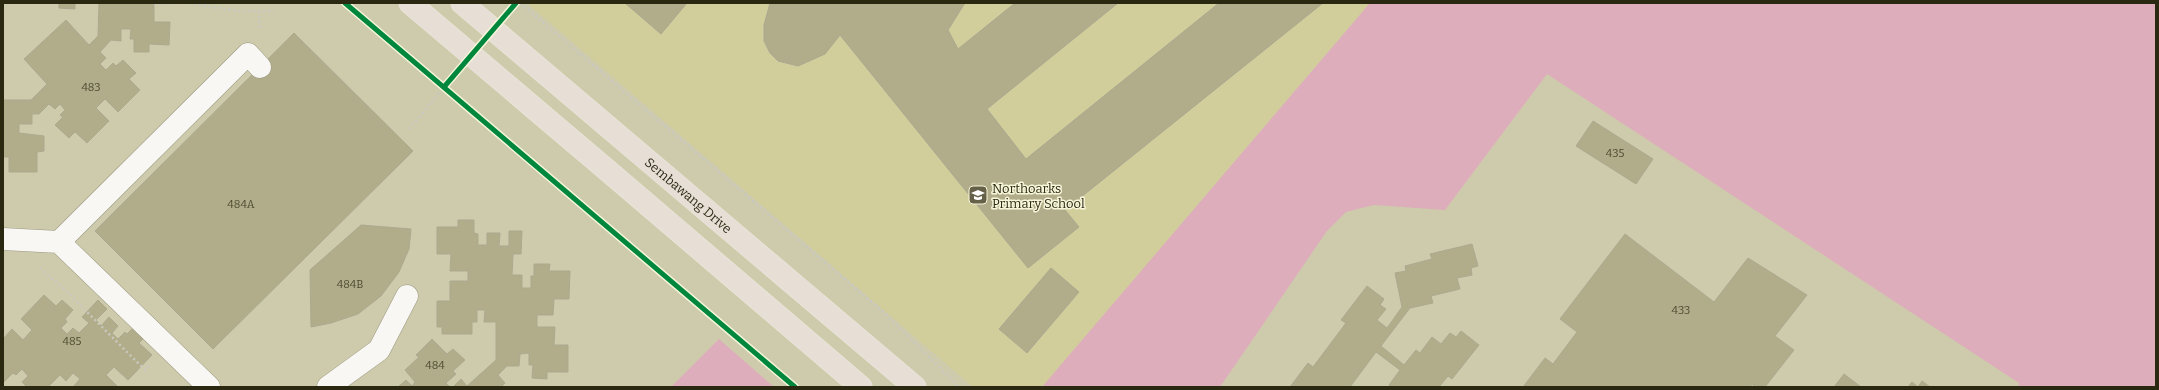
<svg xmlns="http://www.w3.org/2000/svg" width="2159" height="390" font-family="Bitter,serif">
<rect width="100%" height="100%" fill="#cecbac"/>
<path fill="#d2ce9c" d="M 527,3 L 1370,3 L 1042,387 L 973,387 Z"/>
<g fill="#deadbb">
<path d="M 1370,3 L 2156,3 L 2156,387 L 2018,387 L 2019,383 L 1547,74 L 1445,210 L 1374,205 L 1346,212 L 1327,231 L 1220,387 L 1042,387 Z"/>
<path d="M 719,339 L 774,387 L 671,387 Z"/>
</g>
<g fill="#b1ad8a" stroke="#aba990">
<path d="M 59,3 L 75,3 L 75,9 L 59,8 Z"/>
<path d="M 99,3 L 154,3 L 154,22 L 170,22 L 169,45 L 149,44 L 149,52 L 134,52 L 134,39 L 130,39 L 131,29 L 121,29 L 121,41 L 111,40 L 100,52 L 106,58 L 100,64 L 106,70 L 113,63 L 116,66 L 123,60 L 136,73 L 129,79 L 140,90 L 118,112 L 105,99 L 96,108 L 109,121 L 87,143 L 75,132 L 69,138 L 55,125 L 63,117 L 60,115 L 65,110 L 60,104 L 55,109 L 49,104 L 39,114 L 32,114 L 32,124 L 19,124 L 19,133 L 44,136 L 44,151 L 37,152 L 37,172 L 9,172 L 9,157 L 3,157 L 3,100 L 31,100 L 47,84 L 24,59 L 66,20 L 89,45 L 98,36 Z"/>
<path d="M 625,3 L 687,3 L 661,34 Z"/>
<path d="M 770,3 L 965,3 L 948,30 L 958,49 L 1015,3 L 1118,3 L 987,109 L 1026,159 L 1219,3 L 1323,3 L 1065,210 L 1079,227 L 1028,268 L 840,35 L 825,54 L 798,66 L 778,61 L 770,53 L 764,41 L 764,25 Z"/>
<path d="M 294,33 L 413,151 L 213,349 L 95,231 Z"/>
<path d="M 1593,121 L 1653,159 L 1636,184 L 1576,146 Z"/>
<path d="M 458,220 L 474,220 L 474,233 L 478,234 L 478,245 L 487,245 L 487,233 L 500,233 L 499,246 L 509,246 L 509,231 L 522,231 L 521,254 L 513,254 L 512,275 L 522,275 L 522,288 L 531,288 L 531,276 L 534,276 L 534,264 L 550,264 L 549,271 L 570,271 L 569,299 L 554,299 L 553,315 L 537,315 L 537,327 L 555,327 L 554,345 L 568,345 L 568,372 L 547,372 L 547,379 L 532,378 L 533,365 L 529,365 L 529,353 L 520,354 L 519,366 L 507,366 L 498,375 L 505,383 L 501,387 L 453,387 L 461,379 L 467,386 L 496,360 L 496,322 L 484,322 L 485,310 L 477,310 L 477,322 L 472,322 L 472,334 L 442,334 L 442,327 L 437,327 L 437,301 L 450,301 L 450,281 L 468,281 L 468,271 L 450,271 L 451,254 L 437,254 L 437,227 L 458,227 Z"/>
<path d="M 361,225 L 411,229 L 409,249 L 399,272 L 381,296 L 358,314 L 331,323 L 311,327 L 310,270 Z"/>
<path d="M 1625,234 L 1714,302 L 1748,258 L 1807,295 L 1775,336 L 1794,350 L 1765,387 L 1755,387 L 1752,384 L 1750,387 L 1523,387 L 1545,358 L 1553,364 L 1577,332 L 1560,319 Z"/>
<path d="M 1472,244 L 1478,266 L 1471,268 L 1472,275 L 1457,278 L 1460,289 L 1431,296 L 1433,303 L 1410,308 L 1381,346 L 1404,365 L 1416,350 L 1420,353 L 1432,337 L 1441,344 L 1450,333 L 1456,337 L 1461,331 L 1479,345 L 1452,379 L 1448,376 L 1439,387 L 1392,387 L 1389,385 L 1400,370 L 1376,352 L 1350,387 L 1290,387 L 1308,363 L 1313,367 L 1346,323 L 1341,320 L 1367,286 L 1384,299 L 1380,305 L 1386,309 L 1377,320 L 1387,328 L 1402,307 L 1395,273 L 1406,271 L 1405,266 L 1432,259 L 1430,254 Z"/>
<path d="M 1051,268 L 1079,292 L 1027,353 L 999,329 Z"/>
<path d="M 44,295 L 56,306 L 62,300 L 73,310 L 65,319 L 67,322 L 61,328 L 67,334 L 73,328 L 79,333 L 89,323 L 82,317 L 98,300 L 107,309 L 96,320 L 101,326 L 109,317 L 118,326 L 112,333 L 118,339 L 125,332 L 127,334 L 135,326 L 146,336 L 139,343 L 152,355 L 128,380 L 114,367 L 106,375 L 118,387 L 73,387 L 80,379 L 73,373 L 66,381 L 60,375 L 48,387 L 27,387 L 22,382 L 28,376 L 22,369 L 16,375 L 13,373 L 4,382 L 3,339 L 12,329 L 23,340 L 32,330 L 21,319 Z"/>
<path d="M 432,339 L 447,354 L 453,349 L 465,360 L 453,371 L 456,374 L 446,383 L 450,387 L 398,387 L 406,380 L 412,386 L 415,382 L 405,370 L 419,357 L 416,355 Z"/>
<path d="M 1844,374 L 1861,387 L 1834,387 Z"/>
<path d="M 1922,381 L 1930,387 L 1908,387 L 1912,382 L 1918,387 Z"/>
</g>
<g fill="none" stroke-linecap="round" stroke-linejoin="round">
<defs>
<g id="minor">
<path d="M 3,239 L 59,242 L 209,387"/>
<path d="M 59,242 L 248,54 L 260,67"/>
<path d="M 328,387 L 379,350 L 407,296"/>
</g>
<g id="major">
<path d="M 410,3 C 561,130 711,259 861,387"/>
<path id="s1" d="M 462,3 L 915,387"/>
</g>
</defs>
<use href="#minor" stroke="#9a977f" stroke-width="23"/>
<use href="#major" stroke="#e9e8da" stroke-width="23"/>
<g stroke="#c9c8c0" stroke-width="2.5" stroke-dasharray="2 3" stroke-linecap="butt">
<path d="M 520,3 L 887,315 L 959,387"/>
<path d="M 154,4 L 187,3 L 238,11 L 274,11"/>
<path d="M 259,11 L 260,30"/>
<path d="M 409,129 L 444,87"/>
<path d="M 40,268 L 64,289 L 145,370 L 149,366"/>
</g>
<use href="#minor" stroke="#f8f7f3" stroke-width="22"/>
<use href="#major" stroke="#e7dfd6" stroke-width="22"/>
<defs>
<g id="cycleway">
<path d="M 345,3 L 795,387"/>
<path d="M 444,87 L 516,3"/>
</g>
</defs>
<use href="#cycleway" stroke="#f8f6da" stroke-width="8"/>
<use href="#cycleway" stroke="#00873e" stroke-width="5"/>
</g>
<defs>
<symbol id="school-square" viewBox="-11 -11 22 22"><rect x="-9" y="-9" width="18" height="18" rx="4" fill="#646148" stroke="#f8f6da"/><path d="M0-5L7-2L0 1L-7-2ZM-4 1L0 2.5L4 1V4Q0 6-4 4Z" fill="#fff"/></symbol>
</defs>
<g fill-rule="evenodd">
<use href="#school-square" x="967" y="184" width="22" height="22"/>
</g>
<g text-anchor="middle" stroke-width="3" stroke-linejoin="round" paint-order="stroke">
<g font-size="11" fill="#4c4930">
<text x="91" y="91">483</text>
<text x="1615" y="157">435</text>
<text x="241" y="208">484A</text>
<text x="350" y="288">484B</text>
<text x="1681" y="314">433</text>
<text x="72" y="345">485</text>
<text x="435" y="369">484</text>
</g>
<g font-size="13" fill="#2b2812" stroke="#f8f6da" text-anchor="start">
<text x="992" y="193">Northoarks<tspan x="992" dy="15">Primary School</tspan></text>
</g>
<g font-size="13" fill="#2b2812" stroke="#f8f6da">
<text dy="5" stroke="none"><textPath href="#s1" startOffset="297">Sembawang Drive</textPath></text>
</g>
</g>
<rect width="2159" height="390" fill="none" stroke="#2b2812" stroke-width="8"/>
</svg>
